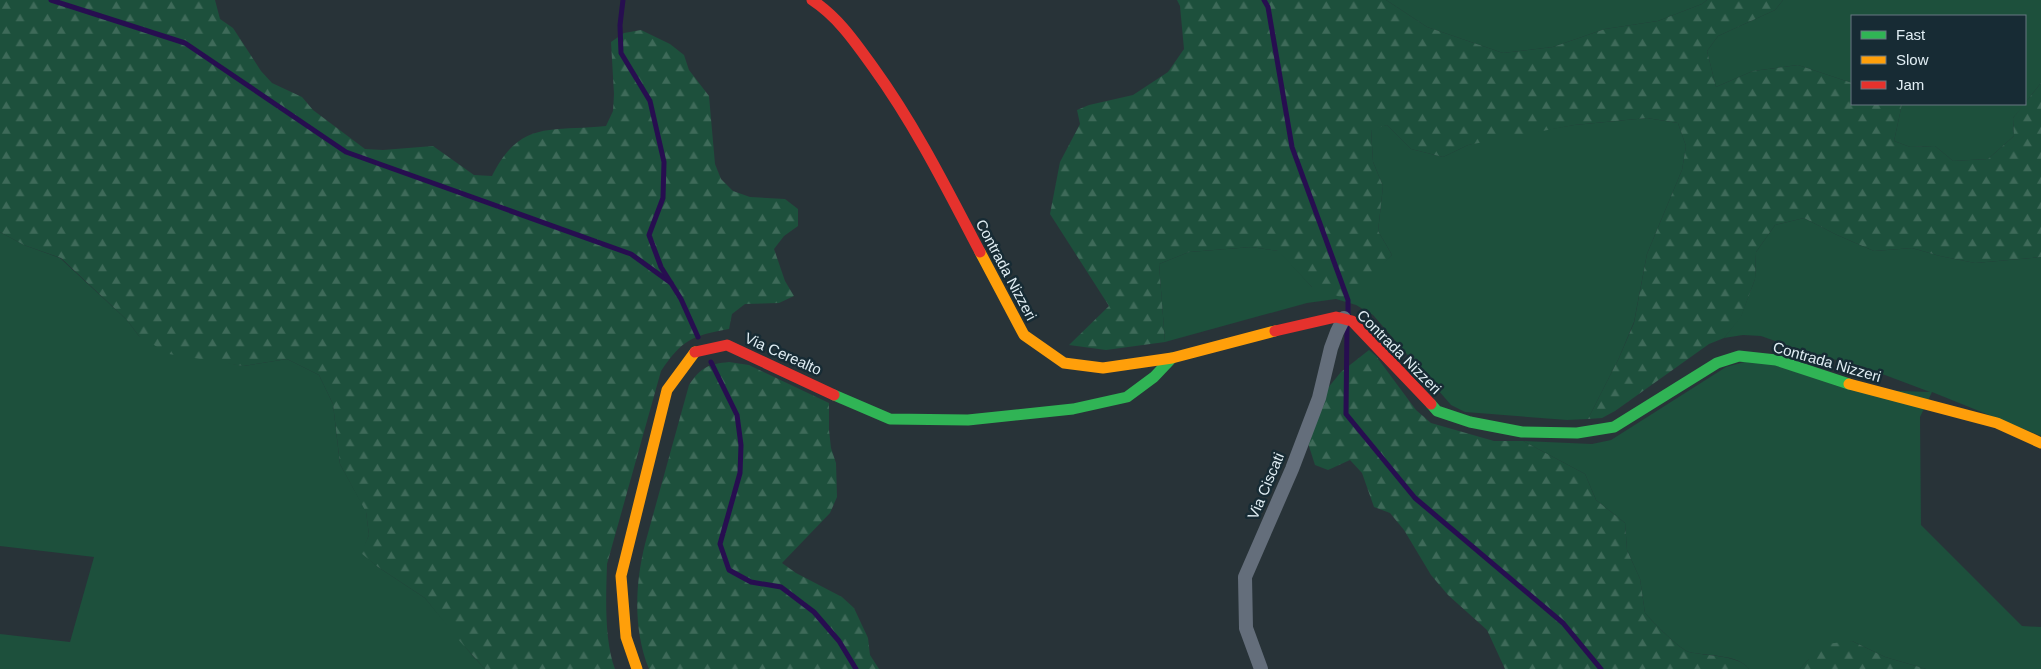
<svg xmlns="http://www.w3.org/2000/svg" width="2041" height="669" font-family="Helvetica,sans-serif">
<defs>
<pattern id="forest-firs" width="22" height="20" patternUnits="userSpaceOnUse" patternTransform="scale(1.25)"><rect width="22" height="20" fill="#1d503c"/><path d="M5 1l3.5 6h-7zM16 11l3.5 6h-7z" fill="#3e6a59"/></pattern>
</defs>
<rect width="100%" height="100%" fill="#283338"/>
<g fill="#1d503c">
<path d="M 1386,0 L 1707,0 L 1702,4 L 1658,21 L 1605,29 L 1553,47 L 1503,53 L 1427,27 Z"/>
<path d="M 1783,0 L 2041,0 L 2041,83 L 2025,103 L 2025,16 L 1852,16 L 1852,83 L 1798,65 L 1753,71 L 1716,87 L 1707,51 L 1718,36 L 1775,10 Z"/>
<path d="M 1902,104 L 2025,104 L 2013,118 L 2014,136 L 1988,159 L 1953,161 L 1935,146 L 1910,147 L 1894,141 Z"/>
<path d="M 1647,118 L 1678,123 L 1686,146 L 1682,170 L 1647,254 L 1634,322 L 1619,358 L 1588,419 L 1567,420 L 1465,412 L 1451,405 L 1373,315 L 1356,305 L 1336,299 L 1307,303 L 1165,342 L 1159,264 L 1189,252 L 1251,247 L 1279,251 L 1312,287 L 1377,269 L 1392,255 L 1378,231 L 1383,186 L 1373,162 L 1371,129 L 1387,125 L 1411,149 L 1443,157 L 1468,145 L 1497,138 L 1574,125 Z"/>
<path d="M 1804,218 L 1835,234 L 1874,251 L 1912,248 L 1940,256 L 1975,263 L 2041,257 L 2041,436 L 1932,392 L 1920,417 L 1921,525 L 2022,626 L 2041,627 L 2041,669 L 1926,669 L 1885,657 L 1852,641 L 1808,660 L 1800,669 L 1749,669 C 1739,654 1705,656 1689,652 C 1679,649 1653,622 1645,613 L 1640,579 L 1627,550 L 1625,523 L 1596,500 L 1585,474 L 1523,441 L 1592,444 L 1611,440 L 1726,367 L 1755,359 L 1871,390 L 1930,392 L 1861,366 L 1808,353 L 1761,336 L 1743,335 L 1724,338 L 1741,316 L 1755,279 L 1756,252 L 1775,225 Z"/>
<path d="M 0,232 L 24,245 L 60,258 L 127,320 L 139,336 L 213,360 L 243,366 L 287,359 L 319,375 L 333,404 L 340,464 L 366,511 L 369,535 L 362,553 L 378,567 L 425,598 L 472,655 L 485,669 L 0,669 L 0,634 L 70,642 L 94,557 L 0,546 Z"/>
</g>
<g fill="url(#forest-firs)">
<path d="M 0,0 L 215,0 L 220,19 L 233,28 L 261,71 L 272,83 L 302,97 L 313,110 L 365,149 L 383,150 L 433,146 L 474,175 L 492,176 C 520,119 552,132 606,126 L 613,111 L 614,94 L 611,42 L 624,33 L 641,30 L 670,44 L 684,55 L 689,70 L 709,96 L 715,164 L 721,179 L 733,191 L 750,197 L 785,199 L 798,209 L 798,226 L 784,236 L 774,249 L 785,281 L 794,296 L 779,303 L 745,304 L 732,314 L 729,329 C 691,336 683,339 661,371 L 607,564 C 606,595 604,640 615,669 L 485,669 L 456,637 L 425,598 L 378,567 L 361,553 L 369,535 L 366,512 L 340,464 L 333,404 L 319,375 L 287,359 L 243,366 L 169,354 L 139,336 L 127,320 L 61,258 L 24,245 L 0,232 Z"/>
<path d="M 1177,0 L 1386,0 L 1427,27 L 1503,53 L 1553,47 L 1605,29 L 1658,21 L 1702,4 L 1707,0 L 1783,0 L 1775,10 L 1718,36 L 1707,51 L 1716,87 L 1753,71 L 1798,65 L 1852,83 L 1852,104 L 1902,104 L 1894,141 L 1910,147 L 1935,146 L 1953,161 L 1988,159 L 2014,136 L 2013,118 L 2041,83 L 2041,257 L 1975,263 L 1940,256 L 1912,248 L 1874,251 L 1835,234 L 1804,218 L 1775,225 L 1756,252 L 1755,279 L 1741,317 L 1724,338 L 1709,344 L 1615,411 L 1602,418 L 1588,419 L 1619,358 L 1634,323 L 1647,254 L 1682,170 L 1686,146 L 1678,123 L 1647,118 L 1574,125 L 1468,145 L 1443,157 L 1411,149 L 1387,125 L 1371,130 L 1373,162 L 1383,186 L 1378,231 L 1392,255 L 1349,300 L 1312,287 L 1278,251 L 1251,247 L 1189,252 L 1159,264 L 1165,342 L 1106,350 L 1069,345 L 1109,306 L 1050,214 L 1060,162 L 1080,124 L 1077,110 L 1089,105 L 1133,95 L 1168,72 L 1184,49 L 1180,6 Z"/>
<path d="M 1369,350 L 1376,356 L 1416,410 L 1431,423 L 1494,441 L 1523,441 L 1585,474 L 1596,500 L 1625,523 L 1627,550 L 1640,579 L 1645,613 C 1653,622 1679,649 1689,652 C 1705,656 1740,655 1749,669 L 1505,669 L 1487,630 L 1448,595 L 1431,575 L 1404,530 L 1390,513 L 1374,507 L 1362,473 L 1350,460 L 1328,470 L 1315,465 L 1306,437 L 1327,389 L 1341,372 Z"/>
<path d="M 729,362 L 749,365 L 829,403 L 829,430 L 831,448 L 836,463 L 837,497 L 830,513 L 782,563 L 796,573 L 842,597 L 854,608 L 868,638 L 870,655 L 879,669 L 649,669 C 633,630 635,584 645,544 L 689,385 C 701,367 709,364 729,362 Z"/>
<path d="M 1852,641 L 1885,657 L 1926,669 L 1800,669 L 1808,660 L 1826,644 Z"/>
</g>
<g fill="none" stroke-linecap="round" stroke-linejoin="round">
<g stroke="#270e50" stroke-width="5">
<path d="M 51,0 L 185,43 L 346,152 L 631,254 L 671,283"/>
<path d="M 623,0 L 620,25 L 621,53 L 650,101 L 664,162 L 663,198 L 649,235 L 661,267 L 681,299 L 698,337"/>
<path d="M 1264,0 L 1268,7 L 1292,147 L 1348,300 L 1348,316"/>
<path d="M 1347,325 L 1346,414 L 1415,498 L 1563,623 L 1601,669"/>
<path d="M 711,362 L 737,415 L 741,445 L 740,473 L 720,544 L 729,570 L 751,582 L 781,587 L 814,612 L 839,641 L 856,669"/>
</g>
<path stroke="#646e7b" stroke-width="14" d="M 1261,669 L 1246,628 L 1245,577 L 1292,469 L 1319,398 L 1331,348 L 1337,332 L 1344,318"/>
<g stroke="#30b455" stroke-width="11">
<path d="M 834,395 L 890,419 L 968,420 L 1073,409 L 1127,397 L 1154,377 L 1172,358"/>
<path d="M 1431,404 L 1437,411 L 1470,422 L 1522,432 L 1577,433 L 1614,427 L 1717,363 L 1739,356 L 1776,360 L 1849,384"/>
</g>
<g stroke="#ff9f0a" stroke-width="11">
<path d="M 980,252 L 1024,335 L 1064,363 L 1103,368 L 1172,358 L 1275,331"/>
<path d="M 1849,384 L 1997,423 L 2041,443"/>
<path d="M 637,669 L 626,637 L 621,576 L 667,390 L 695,352"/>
</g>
<g stroke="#e5322d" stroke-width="11">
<path d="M 812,0 C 838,17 855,42 873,67 C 915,125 947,189 980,252"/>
<path d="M 1275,331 L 1336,317 L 1352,321 L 1431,404"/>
<path d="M 695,352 L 727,345 L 834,395"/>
</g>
</g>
<g text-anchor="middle" stroke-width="5" stroke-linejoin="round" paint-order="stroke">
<g font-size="15" fill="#e1eef4" stroke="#172b34">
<text transform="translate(1006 270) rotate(62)" y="5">Contrada Nizzeri</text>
<text transform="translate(1399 352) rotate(45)" y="5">Contrada Nizzeri</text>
<text transform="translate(783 354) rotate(24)" y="5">Via Cerealto</text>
<text transform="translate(1827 362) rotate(16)" y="5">Contrada Nizzeri</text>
<text transform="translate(1266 486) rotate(-67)" y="5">Via Ciscati</text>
</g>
</g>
<rect x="1851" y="15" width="175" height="90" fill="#172b34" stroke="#687981"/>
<rect x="1861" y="31" width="25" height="8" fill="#30b455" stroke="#687981"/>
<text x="1896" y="40" font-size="15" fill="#e1eef4">Fast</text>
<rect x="1861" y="56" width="25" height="8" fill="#ff9f0a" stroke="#687981"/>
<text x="1896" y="65" font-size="15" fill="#e1eef4">Slow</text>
<rect x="1861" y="81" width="25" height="8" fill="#e5322d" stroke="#687981"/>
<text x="1896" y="90" font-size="15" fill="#e1eef4">Jam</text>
</svg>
